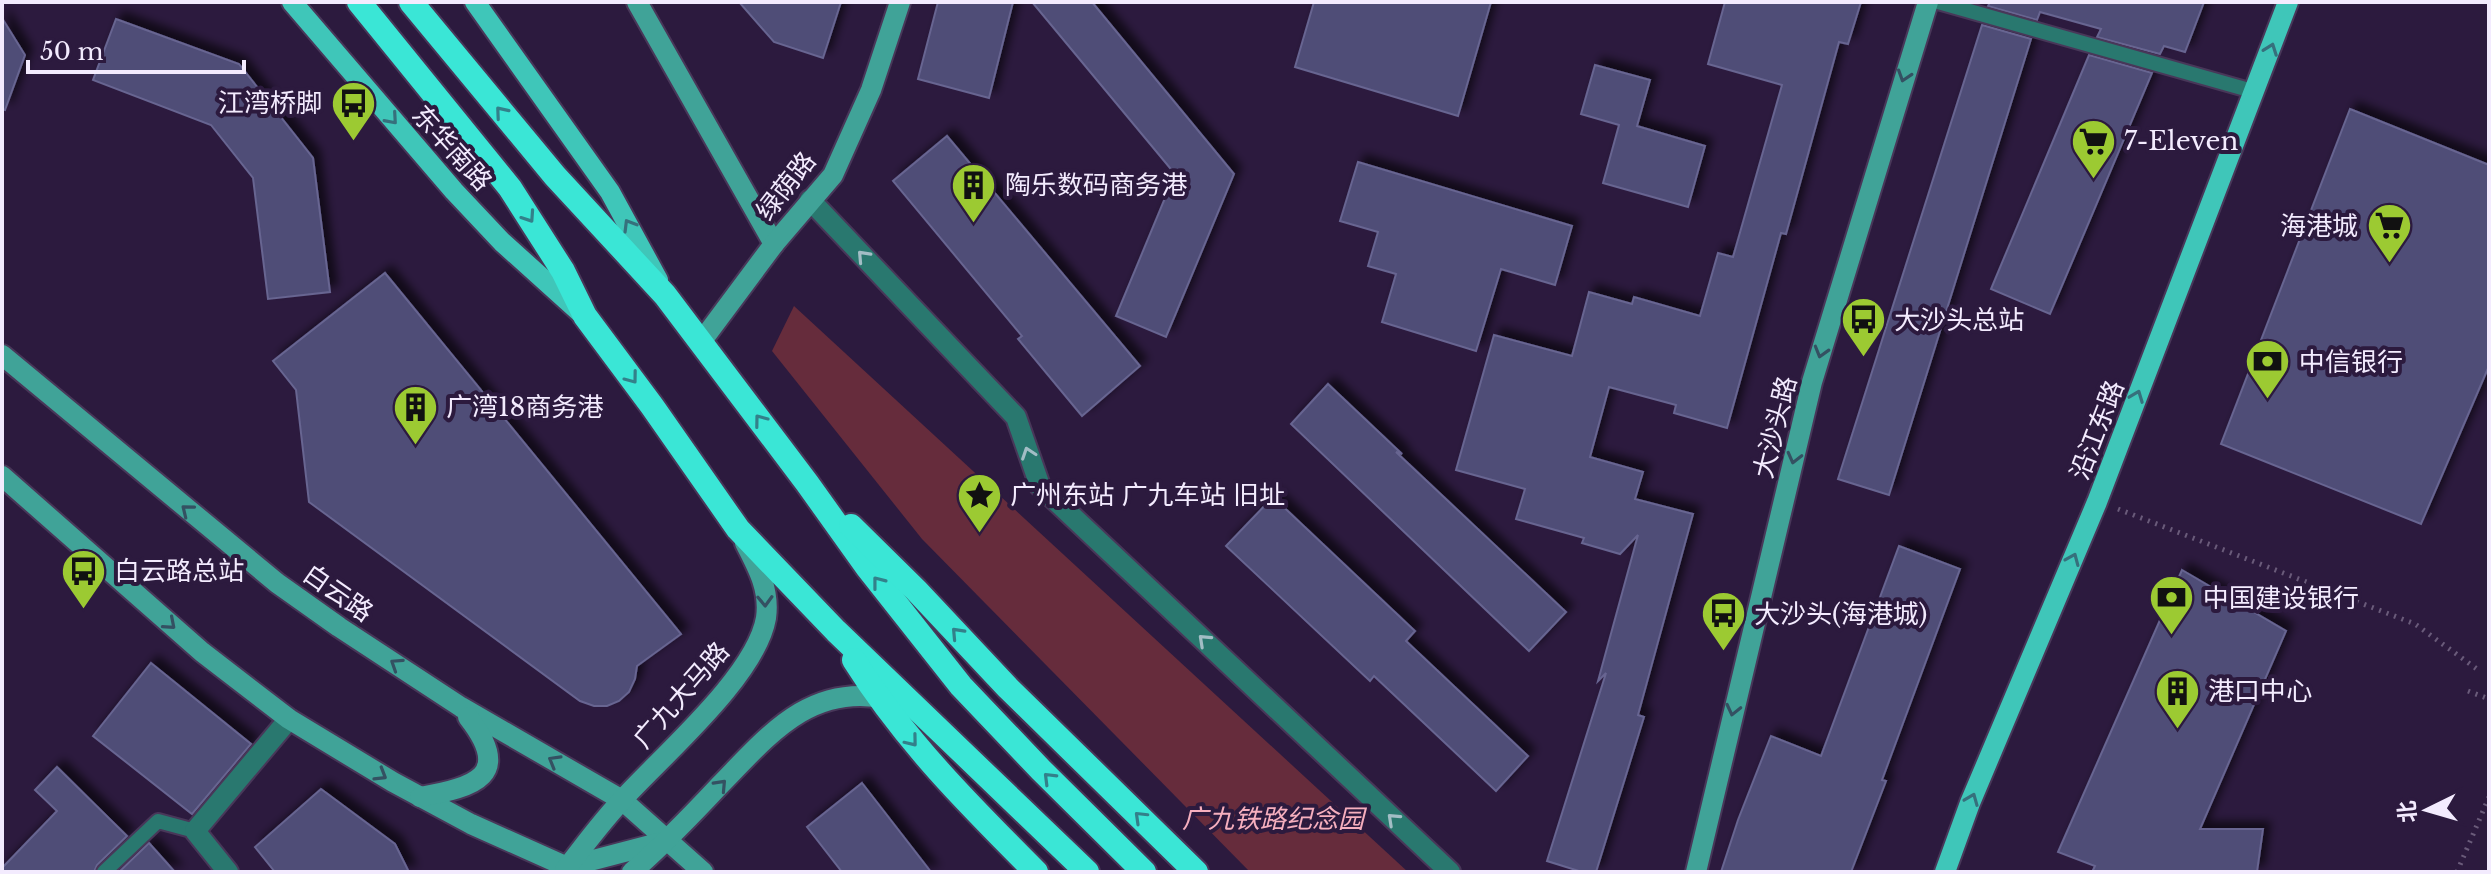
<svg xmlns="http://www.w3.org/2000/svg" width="2491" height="874" font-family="'Libre Baskerville','Noto Sans SC',serif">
<defs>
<filter id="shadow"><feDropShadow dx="7" dy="-7" stdDeviation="4" flood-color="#0009"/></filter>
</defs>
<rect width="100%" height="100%" fill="#2c1a3e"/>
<path fill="#662c3c" d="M 794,306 L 1408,872 L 1250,872 L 922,539 L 772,351 Z"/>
<g fill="#4f4d77" stroke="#676591" stroke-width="2" filter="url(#shadow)">
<path d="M 739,2 L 841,2 L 823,58 L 774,42 Z"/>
<path d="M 938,2 L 1013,2 L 989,98 L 918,79 Z"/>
<path d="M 1032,2 L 1092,2 L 1234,174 L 1166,337 L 1116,316 L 1175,174 Z"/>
<path d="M 1314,2 L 1491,2 L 1458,116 L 1295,67 Z"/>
<path d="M 1725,2 L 1861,2 L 1848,44 L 1839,42 L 1786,234 L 1781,233 L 1727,428 L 1674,413 L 1676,405 L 1609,387 L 1590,457 L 1643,472 L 1635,499 L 1693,514 L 1638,715 L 1644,717 L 1596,872 L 1582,872 L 1547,861 L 1606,673 L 1598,681 L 1638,535 L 1620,554 L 1582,543 L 1584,538 L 1516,519 L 1525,489 L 1456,470 L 1494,335 L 1572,356 L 1589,292 L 1632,304 L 1634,297 L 1700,316 L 1718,253 L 1733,257 L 1782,85 L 1708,64 Z"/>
<path d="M 1990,2 L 2204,2 L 2185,52 L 2164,46 L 2160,54 L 2097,37 L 2101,29 L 2040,12 L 2037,20 L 1988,6 Z"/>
<path d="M 2,18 L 25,55 L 5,110 L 2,109 Z"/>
<path d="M 116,19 L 239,64 L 313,158 L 330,292 L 268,299 L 253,178 L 211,125 L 93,80 Z"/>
<path d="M 1982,25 L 2031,39 L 1889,495 L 1838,479 Z"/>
<path d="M 2089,55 L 2152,73 L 2050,314 L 1991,289 Z"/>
<path d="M 1595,65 L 1650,80 L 1637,126 L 1705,146 L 1688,207 L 1603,183 L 1619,125 L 1581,114 Z"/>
<path d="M 2350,109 L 2489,165 L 2489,366 L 2421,524 L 2221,444 Z"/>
<path d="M 947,136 L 1140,366 L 1082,416 L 1018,339 L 1022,336 L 893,181 Z"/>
<path d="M 1358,162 L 1572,226 L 1555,285 L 1501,269 L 1476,351 L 1382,322 L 1396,274 L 1368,266 L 1378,232 L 1340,221 Z"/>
<path d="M 385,273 L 681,634 L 637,666 L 635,679 L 629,692 L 619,701 L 607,706 L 594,706 L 580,701 L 309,502 L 296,390 L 273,361 Z"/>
<path d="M 1328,384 L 1402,454 L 1396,452 L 1566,612 L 1529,651 L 1291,424 Z"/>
<path d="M 1273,497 L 1415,631 L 1406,641 L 1528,756 L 1496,791 L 1374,676 L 1370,681 L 1226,546 Z"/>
<path d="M 1899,546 L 1960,569 L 1882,780 L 1886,781 L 1851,872 L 1721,872 L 1738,820 L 1771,736 L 1821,756 Z"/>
<path d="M 2182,570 L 2286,631 L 2200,829 L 2263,829 L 2257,872 L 2092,872 L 2095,866 L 2058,852 Z"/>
<path d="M 151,663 L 251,744 L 192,814 L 93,736 Z"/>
<path d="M 57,767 L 127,836 L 97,865 L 94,872 L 2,872 L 2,868 L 57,811 L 35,790 Z"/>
<path d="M 862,783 L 931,872 L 842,872 L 807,827 Z"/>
<path d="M 321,789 L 395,844 L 409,872 L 275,872 L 255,847 Z"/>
<path d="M 149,843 L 175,872 L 119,872 Z"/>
</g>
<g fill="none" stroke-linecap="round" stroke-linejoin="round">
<defs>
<g id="lane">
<path d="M 1938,2 L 2256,92"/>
<path d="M 104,872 L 158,821 L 195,831"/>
</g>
<g id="street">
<path d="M 810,200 L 1016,417 L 1040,486 L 1450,872"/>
<path d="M 228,872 L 195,831 L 289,719"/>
</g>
<g id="secondary">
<path d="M 637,2 L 774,244"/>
<path d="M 701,342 L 774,244 L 833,175 L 871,90 L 900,2"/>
<path d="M 2,355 L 277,583 L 339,627 L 461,707 L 622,800 L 703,872"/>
<path d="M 2,476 L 202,652 L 289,719 L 393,782 L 471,824 L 567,867 L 666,841"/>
<path d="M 420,797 C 475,787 514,776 468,717"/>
<path d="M 565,870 C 584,846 602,821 623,799 C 663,755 756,676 766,618 C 770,590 758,568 745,543"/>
<path d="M 632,872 C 663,845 691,816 719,786 C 768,736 810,682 888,699"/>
<path d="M 1696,872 L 1812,382 L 1928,2"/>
</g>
<g id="primary">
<path d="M 292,2 L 454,191 L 502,242 L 582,314"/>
<path d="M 475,2 L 610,192 L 658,280"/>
<path d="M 1945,872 L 1970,803 L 2097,502 L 2288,2"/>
</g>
<g id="highway">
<path d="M 359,2 L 510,188 L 563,271 L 585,316 L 652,406 L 738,529 L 836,631 L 1087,872"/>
<path d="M 411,2 L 555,176 L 665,295 L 807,483 L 867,567 L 961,686 L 1041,770 L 1144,872"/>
<path d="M 851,526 L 916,590 L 1008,688 L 1196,872"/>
<path d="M 854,660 C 904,740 970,806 1036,872"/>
</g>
</defs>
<use href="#lane" stroke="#483759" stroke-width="18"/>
<use href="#street" stroke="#483759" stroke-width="24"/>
<use href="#secondary" stroke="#483759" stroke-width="24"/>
<use href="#primary" stroke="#483759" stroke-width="24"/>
<use href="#highway" stroke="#483759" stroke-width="28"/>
<g stroke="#6a5b7a" stroke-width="5" stroke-dasharray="2 6" stroke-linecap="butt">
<path d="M 2118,509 L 2415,624 L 2477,669"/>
<path d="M 2468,691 L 2489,699"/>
<path d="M 2457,872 L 2489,797"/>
</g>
<use href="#lane" stroke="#29786f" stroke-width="14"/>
<use href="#street" stroke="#29786f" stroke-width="20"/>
<use href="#secondary" stroke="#40a398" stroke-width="20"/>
<use href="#primary" stroke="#3fc6b9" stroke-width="20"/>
<use href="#highway" stroke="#3ae6d6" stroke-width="24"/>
</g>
<defs><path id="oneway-chevron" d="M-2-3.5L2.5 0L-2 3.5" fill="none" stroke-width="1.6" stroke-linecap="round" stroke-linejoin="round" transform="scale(2)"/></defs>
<g stroke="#36707c">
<use href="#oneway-chevron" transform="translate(2271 49) rotate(-70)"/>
<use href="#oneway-chevron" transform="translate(392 119) rotate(49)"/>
<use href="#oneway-chevron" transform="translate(629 225) rotate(-121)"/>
<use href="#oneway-chevron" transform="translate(2137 396) rotate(-69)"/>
<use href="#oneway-chevron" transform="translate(2073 559) rotate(-67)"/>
<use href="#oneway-chevron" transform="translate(1972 799) rotate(-68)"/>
</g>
<g stroke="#345162">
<use href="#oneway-chevron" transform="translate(1904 76) rotate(108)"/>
<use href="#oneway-chevron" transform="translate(1821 352) rotate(106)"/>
<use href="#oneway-chevron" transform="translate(1794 458) rotate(104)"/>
<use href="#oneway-chevron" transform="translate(187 510) rotate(-141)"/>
<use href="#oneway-chevron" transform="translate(765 601) rotate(88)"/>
<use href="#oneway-chevron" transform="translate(170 624) rotate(41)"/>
<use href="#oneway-chevron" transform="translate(396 664) rotate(-147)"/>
<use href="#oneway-chevron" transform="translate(1733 710) rotate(103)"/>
<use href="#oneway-chevron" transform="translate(554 761) rotate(-150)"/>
<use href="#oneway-chevron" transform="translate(381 775) rotate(31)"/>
<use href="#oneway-chevron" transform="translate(721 785) rotate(-47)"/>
</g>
<g stroke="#33808a">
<use href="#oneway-chevron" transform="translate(501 112) rotate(-130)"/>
<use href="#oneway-chevron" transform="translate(529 217) rotate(56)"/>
<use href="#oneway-chevron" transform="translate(632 378) rotate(53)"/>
<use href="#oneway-chevron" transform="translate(760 420) rotate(-127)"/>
<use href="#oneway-chevron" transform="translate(878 582) rotate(-128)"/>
<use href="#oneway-chevron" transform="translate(957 633) rotate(-133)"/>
<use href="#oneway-chevron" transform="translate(912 741) rotate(51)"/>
<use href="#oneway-chevron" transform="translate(1049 778) rotate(-135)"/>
<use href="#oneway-chevron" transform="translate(1140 817) rotate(-136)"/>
</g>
<g stroke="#a2bdc5">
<use href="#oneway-chevron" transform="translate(863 256) rotate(-133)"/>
<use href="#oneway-chevron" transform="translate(1028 453) rotate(-109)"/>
<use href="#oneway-chevron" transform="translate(1204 640) rotate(-137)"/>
<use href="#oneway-chevron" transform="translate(1393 819) rotate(-137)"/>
</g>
<defs>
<symbol id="bus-pin" viewBox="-11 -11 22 30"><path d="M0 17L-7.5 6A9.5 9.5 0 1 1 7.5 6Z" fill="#9cca32" stroke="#2c1a3e"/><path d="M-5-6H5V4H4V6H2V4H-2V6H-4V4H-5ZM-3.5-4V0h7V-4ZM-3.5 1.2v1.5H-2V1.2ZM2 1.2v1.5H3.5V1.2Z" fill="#111"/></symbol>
<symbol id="supermarket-pin" viewBox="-11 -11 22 30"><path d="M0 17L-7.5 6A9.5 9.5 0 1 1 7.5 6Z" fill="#9cca32" stroke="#2c1a3e"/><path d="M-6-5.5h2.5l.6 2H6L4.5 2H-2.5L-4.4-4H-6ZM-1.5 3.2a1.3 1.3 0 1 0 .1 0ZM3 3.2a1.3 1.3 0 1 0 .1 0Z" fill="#111"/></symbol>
<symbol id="building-pin" viewBox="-11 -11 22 30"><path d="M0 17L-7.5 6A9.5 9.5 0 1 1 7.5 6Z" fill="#9cca32" stroke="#2c1a3e"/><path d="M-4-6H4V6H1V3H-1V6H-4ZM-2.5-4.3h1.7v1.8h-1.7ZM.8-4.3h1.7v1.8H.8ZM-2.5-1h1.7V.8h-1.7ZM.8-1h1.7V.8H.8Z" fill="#111"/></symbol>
<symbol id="bank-pin" viewBox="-11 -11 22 30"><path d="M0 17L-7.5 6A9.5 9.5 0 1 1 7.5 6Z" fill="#9cca32" stroke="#2c1a3e"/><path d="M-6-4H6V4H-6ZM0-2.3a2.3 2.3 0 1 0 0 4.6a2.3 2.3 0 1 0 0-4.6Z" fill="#111"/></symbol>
<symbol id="sight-pin" viewBox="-11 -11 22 30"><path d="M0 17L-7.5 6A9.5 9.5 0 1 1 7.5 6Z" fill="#9cca32" stroke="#2c1a3e"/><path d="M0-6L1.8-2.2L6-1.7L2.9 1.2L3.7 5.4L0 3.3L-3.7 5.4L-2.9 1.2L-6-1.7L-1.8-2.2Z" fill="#111"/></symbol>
</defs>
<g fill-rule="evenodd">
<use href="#bus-pin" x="328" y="78" width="51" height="69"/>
<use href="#supermarket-pin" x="2068" y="116" width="51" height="69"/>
<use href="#building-pin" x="948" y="160" width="51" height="69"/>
<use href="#supermarket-pin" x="2364" y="200" width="51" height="69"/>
<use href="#bus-pin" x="1838" y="294" width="51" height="69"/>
<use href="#bank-pin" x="2242" y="336" width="51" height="69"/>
<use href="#building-pin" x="390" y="382" width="51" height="69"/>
<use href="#sight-pin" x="954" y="470" width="51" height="69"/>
<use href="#bus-pin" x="58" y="546" width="51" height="69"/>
<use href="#bank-pin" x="2146" y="572" width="51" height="69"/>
<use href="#bus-pin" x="1698" y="588" width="51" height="69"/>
<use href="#building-pin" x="2152" y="666" width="51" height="69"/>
</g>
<g text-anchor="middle" stroke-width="8" stroke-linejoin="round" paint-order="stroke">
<g font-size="26" fill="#f3ebfe" stroke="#2c1a3e" text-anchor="start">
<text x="322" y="112" text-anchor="end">江湾桥脚</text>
<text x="2124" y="150">7-Eleven</text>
<text x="1005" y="194">陶乐数码商务港</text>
<text x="2358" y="235" text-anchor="end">海港城</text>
<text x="1894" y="329">大沙头总站</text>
<text x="2299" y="371">中信银行</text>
<text x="446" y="416">广湾18商务港</text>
<text x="1010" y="504">广州东站 广九车站 旧址</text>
<text x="114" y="580">白云路总站</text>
<text x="2203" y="607">中国建设银行</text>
<text x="1754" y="623">大沙头(海港城)</text>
<text x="2208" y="700">港口中心</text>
</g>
<g font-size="26" fill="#f3ebfe" stroke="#2c1a3e">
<text transform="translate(452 148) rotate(48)" y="9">东华南路</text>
<text transform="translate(786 186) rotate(-52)" y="9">绿荫路</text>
<text transform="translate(1775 427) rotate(-76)" y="9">大沙头路</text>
<text transform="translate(2097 430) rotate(-69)" y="9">沿江东路</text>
<text transform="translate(338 593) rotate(35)" y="9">白云路</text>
<text transform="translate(681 695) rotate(-49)" y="9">广九大马路</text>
</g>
<g font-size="26" font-style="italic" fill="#f6afbe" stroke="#2c1a3e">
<text x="1273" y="828">广九铁路纪念园</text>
</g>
</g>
<rect width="2491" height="874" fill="none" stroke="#f3ebfe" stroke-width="8"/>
<g transform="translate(2427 810) rotate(265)" stroke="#2c1a3e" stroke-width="6" paint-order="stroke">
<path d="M0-6L14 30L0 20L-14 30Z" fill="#f3ebfe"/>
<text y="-12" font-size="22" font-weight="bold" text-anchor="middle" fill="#f3ebfe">北</text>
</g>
<path d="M28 60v12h216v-12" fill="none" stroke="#f3ebfe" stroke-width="4"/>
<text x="40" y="60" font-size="24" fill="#f3ebfe" stroke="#2c1a3e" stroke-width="6" paint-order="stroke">50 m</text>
</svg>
